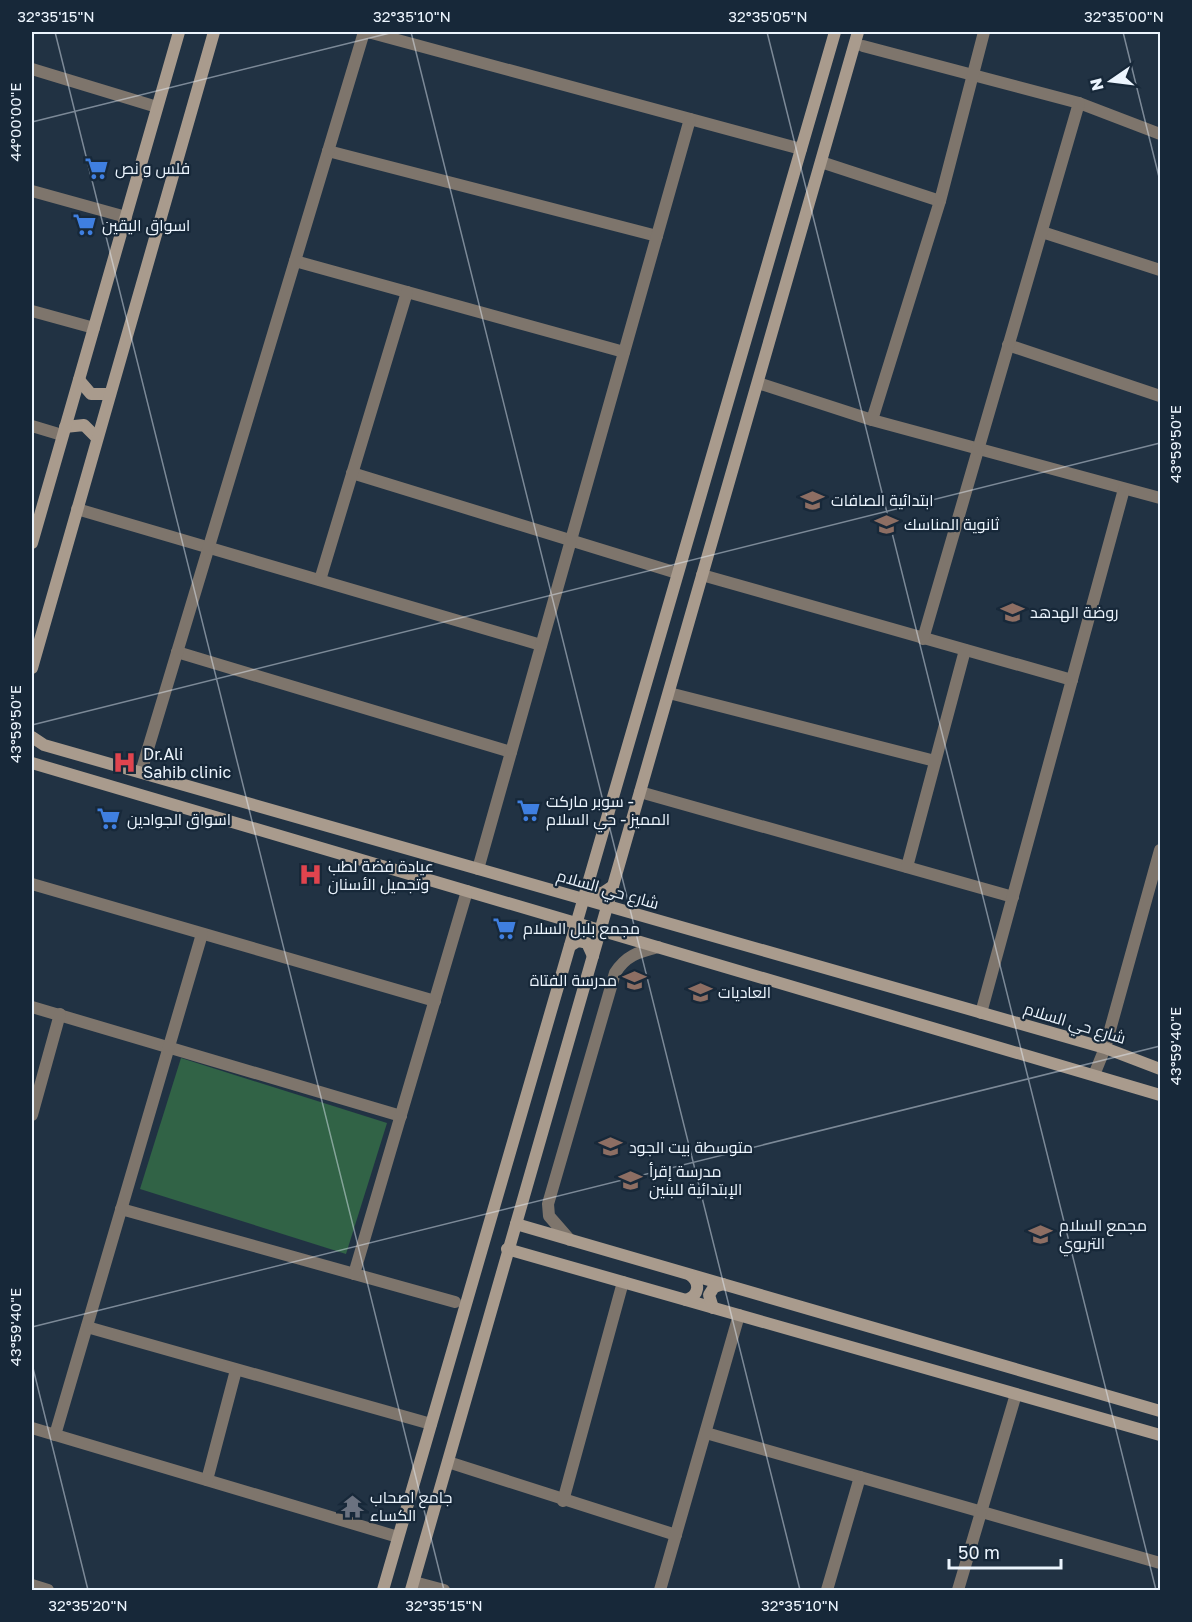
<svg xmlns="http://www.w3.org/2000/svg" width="1192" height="1622" font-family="'Golos Text',Cairo,sans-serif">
<rect width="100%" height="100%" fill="#213243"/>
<path fill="#316346" d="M 181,1058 L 387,1123 L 346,1254 L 140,1189 Z"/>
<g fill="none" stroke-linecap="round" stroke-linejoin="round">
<g stroke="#7e756c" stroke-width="12">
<path d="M 368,32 L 801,149"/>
<path d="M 863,46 L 1079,103 L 1160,134"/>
<path d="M 32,69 L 157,107"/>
<path d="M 328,151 L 657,236"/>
<path d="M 821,162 L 940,201"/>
<path d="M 32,191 L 126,217"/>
<path d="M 1042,232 L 1160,270"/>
<path d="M 295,261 L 624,352"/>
<path d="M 32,311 L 94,328"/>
<path d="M 1008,345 L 1160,396"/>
<path d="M 758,383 L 872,420 L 1160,498"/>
<path d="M 872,420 L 940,201 L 984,32"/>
<path d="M 32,426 L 62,435"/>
<path d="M 352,473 L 677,573"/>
<path d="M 77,509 L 541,645"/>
<path d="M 702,575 L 1072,680"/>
<path d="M 320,580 L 407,292"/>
<path d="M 923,639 L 1079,103"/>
<path d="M 177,652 L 511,752"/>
<path d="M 669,693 L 935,761"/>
<path d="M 141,772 L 364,32"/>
<path d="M 640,792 L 1013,897"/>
<path d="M 907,867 L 965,650"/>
<path d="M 478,869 L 690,119"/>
<path d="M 32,884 L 435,1001"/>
<path d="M 32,1007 L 401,1116"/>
<path d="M 981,1013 L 1124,489"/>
<path d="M 1094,1075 L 1105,1048 L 1160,850"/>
<path d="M 32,1115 L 60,1014"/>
<path d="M 121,1209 L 455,1302"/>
<path d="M 570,1240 L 549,1216 L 548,1204 L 615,973 C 626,955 639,952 658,947"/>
<path d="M 354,1274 L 467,891"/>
<path d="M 87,1327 L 431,1424"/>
<path d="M 32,1428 L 398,1537"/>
<path d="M 706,1433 L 1160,1563"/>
<path d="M 55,1435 L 202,934"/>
<path d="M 448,1462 L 676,1535"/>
<path d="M 207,1480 L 236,1370"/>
<path d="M 563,1501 L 623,1282"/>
<path d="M 414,1582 L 444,1590"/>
<path d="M 32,1585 L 48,1590"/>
<path d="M 660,1590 L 739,1315"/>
<path d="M 827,1590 L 860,1477"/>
<path d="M 958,1590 L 1016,1394"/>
</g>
<g stroke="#a99b8d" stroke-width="12">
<path d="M 79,380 L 91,394 L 110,394"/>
<path d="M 65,427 L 84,425 L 97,438"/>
<path d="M 32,543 L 179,32"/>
<path d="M 32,668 L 214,32"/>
<path d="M 32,737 L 44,745 L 1105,1048 L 1160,1069"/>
<path d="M 32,763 L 1160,1095"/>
<path d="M 588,882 L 592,890 L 601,894 L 613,886"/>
<path d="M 570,946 L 578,941 L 587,943 L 593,956"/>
<path d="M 516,1224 L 1160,1411"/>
<path d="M 507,1249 L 1160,1435"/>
<path d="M 686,1300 C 699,1296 701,1283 690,1275"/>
<path d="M 713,1308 L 709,1295 L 714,1287 L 723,1284"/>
<path d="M 383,1590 L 835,32"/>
<path d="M 411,1590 L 858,32"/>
</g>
</g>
<path fill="none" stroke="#ecf5fe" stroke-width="1.5" stroke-opacity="0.45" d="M 55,32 L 444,1590M 411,32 L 800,1590M 767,32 L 1156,1590M 1123,32 L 1160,181M 32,122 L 394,32M 32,725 L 1160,443M 32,1327 L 1160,1046M 32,1364 L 88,1590"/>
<defs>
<symbol id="supermarket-bare" viewBox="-9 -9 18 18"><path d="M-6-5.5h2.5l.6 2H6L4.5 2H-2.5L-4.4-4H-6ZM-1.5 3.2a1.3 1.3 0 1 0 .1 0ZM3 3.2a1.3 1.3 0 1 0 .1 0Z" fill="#3f7fe0" stroke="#172839" stroke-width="2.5" paint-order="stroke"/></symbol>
<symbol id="school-bare" viewBox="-9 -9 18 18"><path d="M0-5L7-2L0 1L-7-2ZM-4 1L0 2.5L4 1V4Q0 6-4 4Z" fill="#8d6e63" stroke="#172839" stroke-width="2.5" paint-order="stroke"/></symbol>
<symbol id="hospital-bare" viewBox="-9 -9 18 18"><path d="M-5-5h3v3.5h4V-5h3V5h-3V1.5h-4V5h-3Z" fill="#e0444e" stroke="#172839" stroke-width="2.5" paint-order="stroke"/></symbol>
<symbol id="temple-bare" viewBox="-9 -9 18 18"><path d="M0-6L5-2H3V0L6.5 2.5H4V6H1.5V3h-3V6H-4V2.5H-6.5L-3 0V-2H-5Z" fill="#6b7280" stroke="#172839" stroke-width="2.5" paint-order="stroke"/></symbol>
</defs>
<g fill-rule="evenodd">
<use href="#supermarket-bare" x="80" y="152" width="33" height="33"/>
<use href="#supermarket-bare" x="68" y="208" width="33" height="33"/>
<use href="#school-bare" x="796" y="484" width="33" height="33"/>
<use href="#school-bare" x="870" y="508" width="33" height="33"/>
<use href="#school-bare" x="996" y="596" width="33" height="33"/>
<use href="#hospital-bare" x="108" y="746" width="33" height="33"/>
<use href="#supermarket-bare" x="512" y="794" width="33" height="33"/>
<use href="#supermarket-bare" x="92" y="802" width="33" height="33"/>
<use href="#hospital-bare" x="294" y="858" width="33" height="33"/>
<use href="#supermarket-bare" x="488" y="912" width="33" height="33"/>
<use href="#school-bare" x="618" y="964" width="33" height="33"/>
<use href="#school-bare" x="684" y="976" width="33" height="33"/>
<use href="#school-bare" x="594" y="1130" width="33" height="33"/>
<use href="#school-bare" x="614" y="1164" width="33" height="33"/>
<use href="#school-bare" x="1024" y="1218" width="33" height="33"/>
<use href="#temple-bare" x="336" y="1490" width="33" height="33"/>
</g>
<g text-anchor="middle" stroke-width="4.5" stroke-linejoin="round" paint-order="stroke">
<g font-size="16" fill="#ecf5fe" stroke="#172839" text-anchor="start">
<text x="115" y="174">فلس و نص</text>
<text x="102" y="231">اسواق اليقين</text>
<text x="831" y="506">ابتدائية الصافات</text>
<text x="904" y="530">ثانوية المناسك</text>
<text x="1030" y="618">روضة الهدهد</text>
<text x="143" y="760">Dr.Ali<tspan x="143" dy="18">Sahib clinic</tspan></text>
<text x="546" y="807">سوبر ماركت -<tspan x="546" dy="18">المميز - حي السلام</tspan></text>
<text x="127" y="825">اسواق الجوادين</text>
<text x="328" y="872">عيادة فضة لطب<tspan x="328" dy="18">وتجميل الأسنان</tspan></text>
<text x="523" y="934">مجمع بلبل السلام</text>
<text x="617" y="986" text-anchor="end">مدرسة الفتاة</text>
<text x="718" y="998">العاديات</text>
<text x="629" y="1153">متوسطة بيت الجود</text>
<text x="649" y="1177">مدرسة إقرأ<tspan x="649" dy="18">الإبتدائية للبنين</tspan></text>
<text x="1059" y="1231">مجمع السلام<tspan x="1059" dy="18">التربوي</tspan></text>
<text x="370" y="1503">جامع اصحاب<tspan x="370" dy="18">الكساء</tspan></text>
</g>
<g font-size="16" fill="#ecf5fe" stroke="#172839">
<text transform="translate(608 889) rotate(16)" y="6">شارع حي السلام</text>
<text transform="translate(1075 1023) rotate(17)" y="6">شارع حي السلام</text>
</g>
</g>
<rect width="1192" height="1622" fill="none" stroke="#172839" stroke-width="66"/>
<g transform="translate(1111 81) rotate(256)" stroke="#172839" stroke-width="4.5" paint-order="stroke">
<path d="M0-4.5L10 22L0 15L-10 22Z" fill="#ecf5fe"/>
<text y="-9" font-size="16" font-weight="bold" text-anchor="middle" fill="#ecf5fe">N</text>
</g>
<path d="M949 1559v9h112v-9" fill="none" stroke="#ecf5fe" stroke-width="3"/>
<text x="958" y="1559" font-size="18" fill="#ecf5fe" stroke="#172839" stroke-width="4.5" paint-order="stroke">50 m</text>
<rect x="33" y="33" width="1126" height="1556" fill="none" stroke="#ecf5fe" stroke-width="2"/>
<g font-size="15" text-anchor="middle" fill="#ecf5fe">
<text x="56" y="22">32°35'15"N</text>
<text x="412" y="22">32°35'10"N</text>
<text x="768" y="22">32°35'05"N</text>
<text x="1124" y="22">32°35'00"N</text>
<text transform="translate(16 122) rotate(-90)" y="5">44°00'00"E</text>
<text transform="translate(1176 444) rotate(-90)" y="5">43°59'50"E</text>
<text transform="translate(16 724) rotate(-90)" y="5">43°59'50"E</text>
<text transform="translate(1176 1046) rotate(-90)" y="5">43°59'40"E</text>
<text transform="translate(16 1327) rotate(-90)" y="5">43°59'40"E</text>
<text x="88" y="1611">32°35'20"N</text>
<text x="444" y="1611">32°35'15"N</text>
<text x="800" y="1611">32°35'10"N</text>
</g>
</svg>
